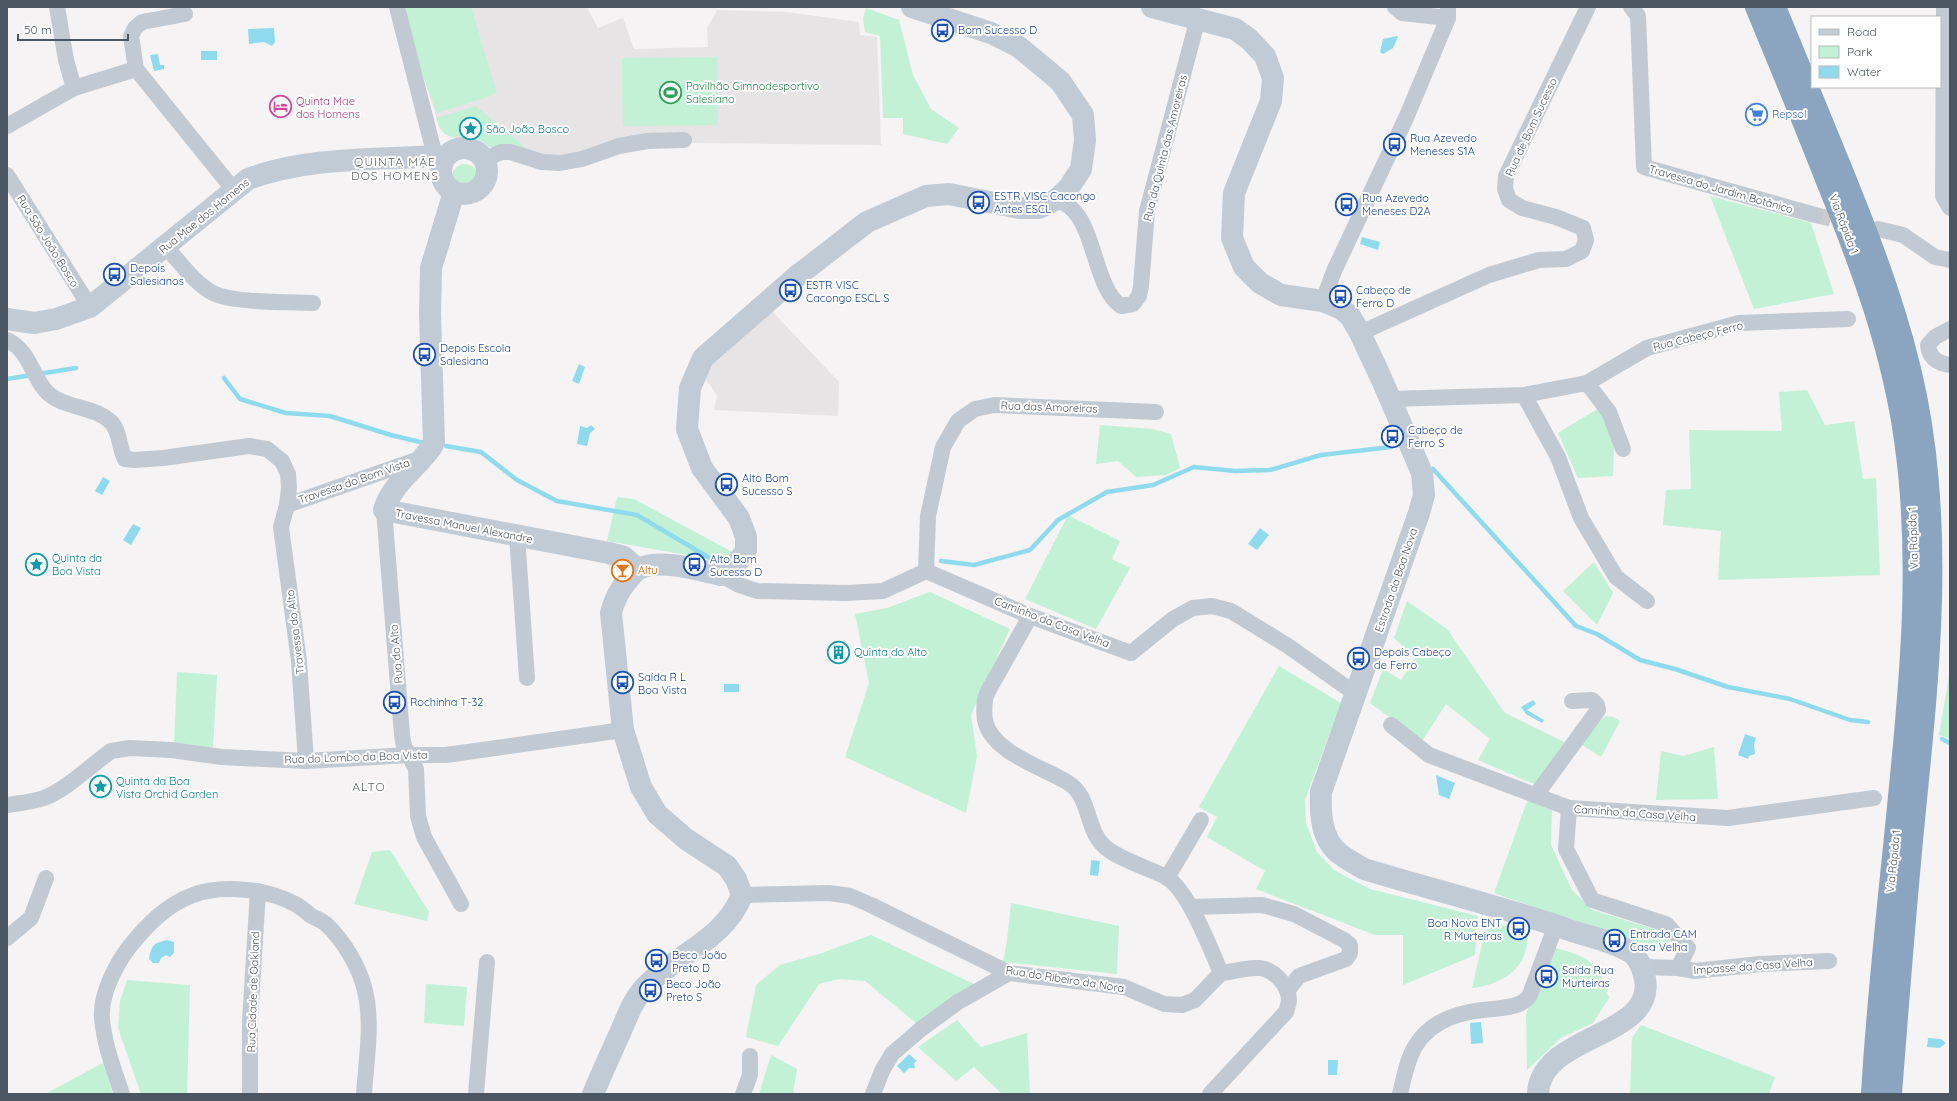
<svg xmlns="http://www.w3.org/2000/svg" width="1957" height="1101" font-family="Quicksand,sans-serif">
<rect width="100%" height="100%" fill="#f5f3f3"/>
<g fill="#e6e4e5">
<path d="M 402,7 L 587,7 L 598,28 L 623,18 L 634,49 L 708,47 L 707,28 L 717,10 L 787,12 L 859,22 L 860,35 L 877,37 L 881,145 L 694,143 L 605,146 L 563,157 L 494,149 L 477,138 L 468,137 L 452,138 L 440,129 Z"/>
<path d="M 770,309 L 839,382 L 838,416 L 714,410 L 717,395 L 702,374 Z"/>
</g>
<g fill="#c3f1d5">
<path d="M 402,7 L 471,7 L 497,94 L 437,113 L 423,76 Z"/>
<path d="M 866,8 L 899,20 L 913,75 L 931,109 L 959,128 L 947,144 L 903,134 L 903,118 L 883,118 L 880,36 L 865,32 L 863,18 Z"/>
<path d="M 717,57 L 718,125 L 623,126 L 622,58 Z"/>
<path d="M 476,106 L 526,148 C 517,148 504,151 495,149 C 488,148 483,140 476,138 C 455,132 446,146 436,118 Z"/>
<circle cx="465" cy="177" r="13"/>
<path d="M 1710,196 L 1811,223 L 1834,294 L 1754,309 Z"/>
<path d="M 1807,390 L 1825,425 L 1854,421 L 1863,479 L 1876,478 L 1880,575 L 1718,580 L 1721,531 L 1663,525 L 1666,490 L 1691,489 L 1689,430 L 1782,431 L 1779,392 Z"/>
<path d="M 1599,408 L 1614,445 L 1613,476 L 1578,478 L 1558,433 Z"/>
<path d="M 1100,425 L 1153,429 L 1171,434 L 1180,468 L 1166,475 L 1136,477 L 1118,461 L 1096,464 Z"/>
<path d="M 617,497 L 634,499 L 736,554 L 721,561 L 607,541 Z"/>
<path d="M 1068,515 L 1120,541 L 1112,559 L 1130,568 L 1096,629 L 1025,599 Z"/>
<path d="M 1594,562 L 1613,593 L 1597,625 L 1563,591 Z"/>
<path d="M 930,592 L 1010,629 L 971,715 L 977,756 L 966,813 L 845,757 L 869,683 L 855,614 L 887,608 Z"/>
<path d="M 1407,601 L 1447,629 L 1505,713 L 1566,743 L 1536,785 L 1478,760 L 1490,739 L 1446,704 L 1422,741 L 1370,703 L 1383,669 L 1401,680 L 1416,658 L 1394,638 Z"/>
<path d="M 1279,666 L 1341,703 L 1305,800 L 1306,823 L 1317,852 L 1334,870 L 1370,889 L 1478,916 L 1475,955 L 1403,985 L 1403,935 L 1375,935 L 1256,889 L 1265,871 L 1207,837 L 1217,817 L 1199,807 Z"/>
<path d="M 1950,670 L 1950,739 L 1939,735 Z"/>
<path d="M 177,672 L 217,675 L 213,747 L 174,746 Z"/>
<path d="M 1606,716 L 1613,717 L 1620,721 L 1601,757 L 1581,744 L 1600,721 Z"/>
<path d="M 1714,747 L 1718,799 L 1656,800 L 1661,751 L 1683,756 Z"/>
<path d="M 1528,799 L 1552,810 L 1551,845 L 1572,890 L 1592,910 L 1664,932 L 1670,940 L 1666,947 L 1654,949 L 1494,893 Z"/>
<path d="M 390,850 L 429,912 L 427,921 L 354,904 L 372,852 Z"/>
<path d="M 1011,903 L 1119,926 L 1117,974 L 1003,962 L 1007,941 Z"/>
<path d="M 1487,922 L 1527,930 C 1531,966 1505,984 1472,988 Z"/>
<path d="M 871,935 L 976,985 L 916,1023 L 865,981 L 839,979 L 819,984 L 778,1046 L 746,1037 L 756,985 L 780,965 L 822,953 Z"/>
<path d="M 1551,947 C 1587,956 1599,960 1609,998 L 1593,1023 L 1561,1038 L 1527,1070 L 1526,1014 Z"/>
<path d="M 127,980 L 190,985 L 187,1094 L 141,1094 L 118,1028 L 120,1001 Z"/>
<path d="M 426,984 L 467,987 L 464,1026 L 424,1023 Z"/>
<path d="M 957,1020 L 981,1047 L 1027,1033 L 1030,1094 L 1002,1094 L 974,1067 L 956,1081 L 918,1047 Z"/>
<path d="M 1641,1025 L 1775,1077 L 1769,1094 L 1630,1094 L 1632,1038 Z"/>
<path d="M 771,1055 L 797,1069 L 793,1094 L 759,1094 Z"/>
<path d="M 103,1063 L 113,1094 L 45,1094 Z"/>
</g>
<g fill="#90daee">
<path d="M 274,28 L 275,42 L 272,46 L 264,42 L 249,44 L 248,29 Z"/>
<path d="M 1397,36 L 1398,37 L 1393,48 L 1383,54 L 1380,52 L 1383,39 Z"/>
<rect x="201" y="51" width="16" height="9"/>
<path d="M 158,54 L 160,65 L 164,65 L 164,69 L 154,71 L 150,55 Z"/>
<path d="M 1362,237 L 1380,242 L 1378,250 L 1360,244 Z"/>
<path d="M 579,364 L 585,367 L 579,384 L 572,381 Z"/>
<path d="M 591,425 L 595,429 L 590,433 L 587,446 L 577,444 L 580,426 L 587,428 Z"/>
<path d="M 103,477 L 110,481 L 102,495 L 95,491 Z"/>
<path d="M 133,524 L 141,528 L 131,545 L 123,540 Z"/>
<path d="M 1260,528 L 1269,535 L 1257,550 L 1248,544 Z"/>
<rect x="724" y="684" width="15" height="8"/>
<path d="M 1533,700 L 1536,704 L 1527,710 L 1544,720 L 1542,723 L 1526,714 L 1521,707 Z"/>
<path d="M 1745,734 L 1756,738 L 1754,745 L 1755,754 L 1749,756 L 1748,759 L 1738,755 Z"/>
<path d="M 1436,775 L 1455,783 L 1449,799 L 1439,795 Z"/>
<path d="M 1091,860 L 1100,861 L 1098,876 L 1090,875 Z"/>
<path d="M 167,940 L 174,942 L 174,953 L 170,957 L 166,955 L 161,958 L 159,963 L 153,963 L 149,959 C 152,945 152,944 167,940 Z"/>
<path d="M 1481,1022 L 1483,1043 L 1471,1044 L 1470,1023 Z"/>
<path d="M 1928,1038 L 1941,1039 L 1946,1043 L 1940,1048 L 1927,1047 Z"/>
<path d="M 909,1054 L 917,1061 L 914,1063 L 915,1068 L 909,1068 L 904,1073 L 897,1066 Z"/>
<path d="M 1328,1060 L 1338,1060 L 1337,1075 L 1328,1075 Z"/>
</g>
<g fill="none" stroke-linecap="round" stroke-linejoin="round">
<g stroke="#90daee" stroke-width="4.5">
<path d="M 224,378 L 240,399 L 286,413 L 330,416 L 391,435 L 424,443"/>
<path d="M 7,379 L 76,368"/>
<path d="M 446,446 L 481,452 L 517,480 L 557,501 L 637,515 L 723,566"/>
<path d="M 1433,469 L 1576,626 L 1597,634 L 1640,660 L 1675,669 L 1728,687 L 1790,699 L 1850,720 L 1868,722"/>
<path d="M 941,561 L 974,565 L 1030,550 L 1058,520 L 1107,492 L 1153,485 L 1194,467 L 1235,471 L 1270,470 L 1321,455 L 1391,447"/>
<path d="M 1942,739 L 1950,743"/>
</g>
<path stroke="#caccce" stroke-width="16" stroke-dasharray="16 8" stroke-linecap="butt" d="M 1815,215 L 1851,223"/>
<g stroke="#c1cad2" stroke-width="16">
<path d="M 57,7 L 66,60 L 74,88"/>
<path d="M 397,7 L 435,156"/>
<path d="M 1395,7 L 1402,13 L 1448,18"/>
<path d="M 1631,7 L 1638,16 L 1644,167 L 1815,215"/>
<path d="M 1944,7 L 1943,196 L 1950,208"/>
<path d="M 185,14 L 142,22 L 135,28 L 131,36 L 136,69 L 233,189"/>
<path d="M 7,126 L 74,88 L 136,69"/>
<path d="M 484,160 L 501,152 L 510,152 L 542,162 L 560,163 L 582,159 L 619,146 L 647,141 L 684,140"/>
<path d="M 7,175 L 90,307"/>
<path d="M 1057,199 C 1063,202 1070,206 1074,211 C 1095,233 1096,289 1121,306 L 1133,304 L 1139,296 L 1141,286 L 1147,211 L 1198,18"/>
<path d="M 1878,229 L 1903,235 L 1935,257 L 1950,260"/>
<path d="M 165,246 C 180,262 194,283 213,293 C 232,303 290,302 313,303"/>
<path d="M 1323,301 L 1334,271 L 1406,118 L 1448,18 L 1448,7"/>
<path d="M 1950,329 L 1935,337 L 1928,345 C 1929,357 1937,363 1950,365"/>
<path d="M 1360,333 L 1489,275 L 1539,260 L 1566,259 L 1582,251 L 1586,240 L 1583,228 L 1556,217 L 1522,208 L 1509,200 L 1505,189 L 1506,176 L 1588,7"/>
<path d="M 7,340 C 29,350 31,373 45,390 C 61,409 94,405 111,422 C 120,431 119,448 125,459 L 135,460 L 163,458 L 249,446 L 267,449 L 282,461 L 288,474 L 289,488 L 287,505 L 281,527 L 299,661 L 306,761"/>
<path d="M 1587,383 L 1609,412 L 1623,449"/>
<path d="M 1524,395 L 1558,457 L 1581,518 L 1616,577 L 1647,601"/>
<path d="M 1391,399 L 1524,395 L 1587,383 L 1647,348 L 1739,323 L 1848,319"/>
<path d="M 287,505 L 422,458"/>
<path d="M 384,510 L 402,735 L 404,746 L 416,769 L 418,816 L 424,837 L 461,904"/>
<path d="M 517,536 L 527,678"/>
<path d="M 926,571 L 928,516 L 943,447 L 958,421 L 975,409 L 994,405 L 1156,412"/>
<path d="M 721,575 L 739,585 L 757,591 L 846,593 L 883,591 L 926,571 L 1030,616 L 1131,653 L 1173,619 L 1193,608 L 1212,606 L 1231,611 L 1288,646 L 1356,694"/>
<path d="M 1030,616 C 1020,635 1009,653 999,672 C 995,679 989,688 986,696 C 984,701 984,714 985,720 C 991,752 1042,767 1067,782 C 1091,796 1085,828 1104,846 C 1117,859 1149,868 1166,877 C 1189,891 1210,948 1221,973"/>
<path d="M 1391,725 L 1429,755 L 1569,808 L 1728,818 L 1874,798"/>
<path d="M 1536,795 L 1598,710 L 1597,705 L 1592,700 L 1572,701"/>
<path d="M 7,805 C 20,803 32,802 44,798 C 64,791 92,765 111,751 L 130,748 L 171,750 L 222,757 L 306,761 L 409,755 L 446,755 L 623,730"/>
<path d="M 1569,808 L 1566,849 L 1592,900 L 1666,924 L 1688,948 L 1678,968 L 1643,967"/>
<path d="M 1167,878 L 1201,820"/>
<path d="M 742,895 L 829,893 L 850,896 L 871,905 L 1009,973 L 1124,987 L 1164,1004 L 1182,1005 L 1195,1000 L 1221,973"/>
<path d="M 1191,907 L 1262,905 L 1294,914 L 1344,940 L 1350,945 L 1350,953 L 1346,959 L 1299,976 L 1287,991"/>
<path d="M 7,938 L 31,918 L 46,878"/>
<path d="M 1678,968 L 1695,971 L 1760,964 L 1829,961"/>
<path d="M 122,1094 C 114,1070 104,1044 102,1018 C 100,995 116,964 130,946 C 147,925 166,905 193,895 C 222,884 268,889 295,904 C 301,907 305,911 310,915 C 315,918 321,920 326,924 C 344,941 360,968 365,991 C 373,1024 366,1061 364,1094"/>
<path d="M 250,1094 L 250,1021 L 258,891"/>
<path d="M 476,1094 L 487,962"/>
<path d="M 743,1094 L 750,1075 L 750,1056"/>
<path d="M 873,1094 L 882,1071 L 892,1054 L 921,1029 L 958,1002 L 1009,973"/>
<path d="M 1210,1094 L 1286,1012 C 1287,1008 1289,1003 1289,1000 C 1289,985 1273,969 1259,968 C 1247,967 1233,972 1221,973"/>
<path d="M 1400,1094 C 1404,1078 1407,1059 1416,1045 C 1433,1018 1464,1011 1493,1009 C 1507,1007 1520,1007 1529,997 L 1556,925"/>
</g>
<g stroke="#c1cbd6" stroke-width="22">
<path d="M 1152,7 L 1235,29 L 1249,39 L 1265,56 L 1273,78 L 1271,101 L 1234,193 L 1232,238 L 1244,267 L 1260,283 L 1281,295 L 1323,301 L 1340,308 L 1350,316 L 1360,333 L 1382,380 L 1422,473 L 1424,495 L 1419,513 L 1321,792 C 1320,813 1321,840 1340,854 C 1348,860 1356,864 1364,869 C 1433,890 1504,907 1572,931 C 1591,937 1615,942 1632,953 C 1640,960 1643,969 1645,979 C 1656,1038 1539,1034 1538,1094"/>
<circle cx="464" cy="171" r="23"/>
<path d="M 454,192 L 431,268 L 430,314 L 434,442 C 430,452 427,452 421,460 C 407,475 390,490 384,510 L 609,553 L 624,557 L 637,569"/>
<path d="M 7,319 L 34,323 L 56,319 L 90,307 L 248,179 C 307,157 373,160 435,156 L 443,160"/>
<path d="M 593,1094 C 602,1073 611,1053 620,1033 C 627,1017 633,1000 645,987 C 676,954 725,940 742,895 L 736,879 L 727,866 L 686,839 L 657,814 L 641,787 L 623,730 L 611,613 C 614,600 619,590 628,580 C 631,576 635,571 639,569 C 659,558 699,570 721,575 L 737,563 L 746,551 L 746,537 L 739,518 L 702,468 L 687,429 L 690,388 L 703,358 L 797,276 L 867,222 L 926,196 L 949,194 L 1019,208 L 1039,208 L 1057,199 L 1068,189 L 1081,169 L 1085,140 L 1083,115 L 1060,81 L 1019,47 L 991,33 L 912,7"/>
</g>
<g stroke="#8ba5c1" stroke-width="22">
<path d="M 1756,7 C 1781,67 1806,128 1830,189 C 1863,270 1893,353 1905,440 C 1921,552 1912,665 1901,776 C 1891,882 1878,988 1872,1094"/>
<path d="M 1775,7 C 1797,61 1819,114 1841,168 C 1871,242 1900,317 1916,396 C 1944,537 1928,679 1914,820 C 1905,911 1898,1003 1891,1094"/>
</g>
</g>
<defs>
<symbol id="bus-ring" viewBox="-11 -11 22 22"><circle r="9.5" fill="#fff" stroke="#1a4fb4" stroke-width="1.5"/><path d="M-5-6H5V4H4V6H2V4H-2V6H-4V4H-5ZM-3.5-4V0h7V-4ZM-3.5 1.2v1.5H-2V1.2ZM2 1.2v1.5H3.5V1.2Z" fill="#1a4fb4"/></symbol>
<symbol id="stadium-ring" viewBox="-11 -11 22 22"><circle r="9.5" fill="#fff" stroke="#2e9e5b" stroke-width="1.5"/><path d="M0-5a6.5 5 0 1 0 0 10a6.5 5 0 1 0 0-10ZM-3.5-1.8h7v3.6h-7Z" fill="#2e9e5b"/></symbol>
<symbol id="hotel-ring" viewBox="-11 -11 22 22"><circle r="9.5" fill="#fff" stroke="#d1479c" stroke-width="1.5"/><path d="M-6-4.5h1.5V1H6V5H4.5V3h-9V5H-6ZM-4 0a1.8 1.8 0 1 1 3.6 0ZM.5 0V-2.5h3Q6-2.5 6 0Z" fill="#d1479c"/></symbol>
<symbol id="supermarket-ring" viewBox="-11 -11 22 22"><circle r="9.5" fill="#fff" stroke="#3f7fe0" stroke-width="1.5"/><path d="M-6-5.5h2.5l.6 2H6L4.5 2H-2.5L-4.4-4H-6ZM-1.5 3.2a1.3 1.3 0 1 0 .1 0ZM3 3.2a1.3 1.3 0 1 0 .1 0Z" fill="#3f7fe0"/></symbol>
<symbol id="sight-ring" viewBox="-11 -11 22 22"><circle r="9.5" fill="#fff" stroke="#0f9aa8" stroke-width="1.5"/><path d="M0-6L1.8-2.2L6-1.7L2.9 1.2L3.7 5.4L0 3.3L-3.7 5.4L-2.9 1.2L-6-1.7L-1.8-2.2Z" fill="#0f9aa8"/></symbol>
<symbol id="bar-ring" viewBox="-11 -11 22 22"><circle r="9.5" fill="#fff" stroke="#e8710a" stroke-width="1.5"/><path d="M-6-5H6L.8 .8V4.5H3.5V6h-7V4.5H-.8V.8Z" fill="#e8710a"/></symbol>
<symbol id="building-ring" viewBox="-11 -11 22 22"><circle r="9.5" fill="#fff" stroke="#0f9aa8" stroke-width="1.5"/><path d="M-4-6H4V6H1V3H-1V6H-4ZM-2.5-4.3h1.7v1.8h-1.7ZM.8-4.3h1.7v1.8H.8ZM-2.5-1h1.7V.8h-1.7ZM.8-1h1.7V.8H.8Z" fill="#0f9aa8"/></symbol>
</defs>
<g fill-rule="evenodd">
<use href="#bus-ring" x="930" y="18" width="25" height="25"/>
<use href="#stadium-ring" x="658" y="80" width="25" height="25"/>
<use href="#hotel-ring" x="268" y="94" width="25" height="25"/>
<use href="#supermarket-ring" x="1744" y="102" width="25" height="25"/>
<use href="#sight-ring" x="458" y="116" width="25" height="25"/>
<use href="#bus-ring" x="1382" y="132" width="25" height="25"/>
<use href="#bus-ring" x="966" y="190" width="25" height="25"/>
<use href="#bus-ring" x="1334" y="192" width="25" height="25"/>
<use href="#bus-ring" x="102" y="262" width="25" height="25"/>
<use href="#bus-ring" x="778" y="278" width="25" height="25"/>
<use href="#bus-ring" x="1328" y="284" width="25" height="25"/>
<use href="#bus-ring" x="412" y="342" width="25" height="25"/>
<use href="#bus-ring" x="1380" y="424" width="25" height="25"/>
<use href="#bus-ring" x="714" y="472" width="25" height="25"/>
<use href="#sight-ring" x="24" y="552" width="25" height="25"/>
<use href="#bus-ring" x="682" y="552" width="25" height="25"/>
<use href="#bar-ring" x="610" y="558" width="25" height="25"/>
<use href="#building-ring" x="826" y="640" width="25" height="25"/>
<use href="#bus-ring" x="1346" y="646" width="25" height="25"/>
<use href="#bus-ring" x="610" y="670" width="25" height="25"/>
<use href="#bus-ring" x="382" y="690" width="25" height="25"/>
<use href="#sight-ring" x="88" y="774" width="25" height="25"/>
<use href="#bus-ring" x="1506" y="916" width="25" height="25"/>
<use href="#bus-ring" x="1602" y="928" width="25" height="25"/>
<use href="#bus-ring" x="644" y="948" width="25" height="25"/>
<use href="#bus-ring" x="1534" y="964" width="25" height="25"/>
<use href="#bus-ring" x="638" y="978" width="25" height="25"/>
</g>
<g text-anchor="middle" stroke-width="4" stroke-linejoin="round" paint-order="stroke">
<g font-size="11" fill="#164399" stroke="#fff" text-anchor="start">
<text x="958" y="34">Bom Sucesso D</text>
<text x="1410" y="142">Rua Azevedo<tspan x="1410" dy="13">Meneses S1A</tspan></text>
<text x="994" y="200">ESTR VISC Cacongo<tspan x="994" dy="13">Antes ESCL</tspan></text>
<text x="1362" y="202">Rua Azevedo<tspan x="1362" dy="13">Meneses D2A</tspan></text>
<text x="130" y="272">Depois<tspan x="130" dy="13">Salesianos</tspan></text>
<text x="806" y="289">ESTR VISC<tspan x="806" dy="13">Cacongo ESCL S</tspan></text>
<text x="1356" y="294">Cabeço de<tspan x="1356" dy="13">Ferro D</tspan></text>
<text x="440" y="352">Depois Escola<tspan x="440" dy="13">Salesiana</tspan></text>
<text x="1408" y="434">Cabeço de<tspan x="1408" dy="13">Ferro S</tspan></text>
<text x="742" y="482">Alto Bom<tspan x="742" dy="13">Sucesso S</tspan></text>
<text x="710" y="563">Alto Bom<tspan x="710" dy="13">Sucesso D</tspan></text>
<text x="1374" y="656">Depois Cabeço<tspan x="1374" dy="13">de Ferro</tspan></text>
<text x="638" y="681">Saída R L<tspan x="638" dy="13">Boa Vista</tspan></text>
<text x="410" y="706">Rochinha T-32</text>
<text x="1502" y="927" text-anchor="end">Boa Nova ENT<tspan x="1502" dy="13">R Murteiras</tspan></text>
<text x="1630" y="938">Entrada CAM<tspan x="1630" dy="13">Casa Velha</tspan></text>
<text x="672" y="959">Beco João<tspan x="672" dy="13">Preto D</tspan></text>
<text x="1562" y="974">Saída Rua<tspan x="1562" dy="13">Murteiras</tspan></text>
<text x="666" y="988">Beco João<tspan x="666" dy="13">Preto S</tspan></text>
</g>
<g font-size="11" fill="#27864d" stroke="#fff" text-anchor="start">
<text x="686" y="90">Pavilhão Gimnodesportivo<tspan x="686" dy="13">Salesiano</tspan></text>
</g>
<g font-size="11" fill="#b23c85" stroke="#fff" text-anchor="start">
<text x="296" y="105">Quinta Mae<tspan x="296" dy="13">dos Homens</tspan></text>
</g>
<g font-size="11" fill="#366cbe" stroke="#fff" text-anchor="start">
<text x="1772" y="118">Repsol</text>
</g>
<g font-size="11" fill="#4a5661" stroke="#fff">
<text transform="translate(1531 127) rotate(-65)" y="4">Rua de Bom Sucesso</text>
<text transform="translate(1165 148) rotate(-76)" y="4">Rua da Quinta das Amoreiras</text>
<text transform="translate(1721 189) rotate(16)" y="4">Travessa do Jardim Botânico</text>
<text transform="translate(204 216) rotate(-39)" y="4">Rua Mae dos Homens</text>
<text transform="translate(1844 224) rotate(69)" y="4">Via Rápida 1</text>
<text transform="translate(48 241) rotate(58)" y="4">Rua São João Bosco</text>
<text transform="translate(1698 336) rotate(-14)" y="4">Rua Cabeço Ferro</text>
<text transform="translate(1049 407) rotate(2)" y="4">Rua das Amoreiras</text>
<text transform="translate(354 481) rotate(-19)" y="4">Travessa do Bom Vista</text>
<text transform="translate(464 526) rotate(11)" y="4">Travessa Manuel Alexandre</text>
<text transform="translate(1913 538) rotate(-92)" y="4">Via Rápida 1</text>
<text transform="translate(1396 580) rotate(-71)" y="4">Estrada da Boa Nova</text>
<text transform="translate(1052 622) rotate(21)" y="4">Caminho da Casa Velha</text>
<text transform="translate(295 632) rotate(-97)" y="4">Travessa do Alto</text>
<text transform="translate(396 654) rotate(-95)" y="4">Rua do Alto</text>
<text transform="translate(356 757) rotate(-2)" y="4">Rua do Lombo da Boa Vista</text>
<text transform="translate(1635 813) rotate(4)" y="4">Caminho da Casa Velha</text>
<text transform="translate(1893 861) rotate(-84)" y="4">Via Rápida 1</text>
<text transform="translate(1753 966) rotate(-4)" y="4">Impasse da Casa Velha</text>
<text transform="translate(1065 979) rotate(9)" y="4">Rua do Ribeiro da Nora</text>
<text transform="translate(253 992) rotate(-88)" y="4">Rua Cidade de Oakland</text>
</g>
<g font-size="11" fill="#0d838f" stroke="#fff" text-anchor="start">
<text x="486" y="133">São João Bosco</text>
<text x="52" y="562">Quinta da<tspan x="52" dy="13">Boa Vista</tspan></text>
<text x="854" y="656">Quinta do Alto</text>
<text x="116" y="785">Quinta da Boa<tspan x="116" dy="13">Vista Orchid Garden</tspan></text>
</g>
<g font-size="11" fill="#c56008" stroke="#fff" text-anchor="start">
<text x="638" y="574">Altu</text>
</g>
<g font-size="12" letter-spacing="1" fill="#5f6368" stroke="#fff">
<text x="395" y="166">QUINTA MÃE<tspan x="395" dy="14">DOS HOMENS</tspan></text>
<text x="369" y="791">ALTO</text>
</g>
</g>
<rect width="1957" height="1101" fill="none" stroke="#4a5661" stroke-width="16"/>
<rect x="1811" y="16" width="130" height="72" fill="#ffffff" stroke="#b7bbc0"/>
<rect x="1819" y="29" width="20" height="6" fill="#c1cbd6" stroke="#b7bbc0"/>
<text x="1847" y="36" font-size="12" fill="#4a5661">Road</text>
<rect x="1819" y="46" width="20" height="12" fill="#c3f1d5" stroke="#b7bbc0"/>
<text x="1847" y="56" font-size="12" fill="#4a5661">Park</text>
<rect x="1819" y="66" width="20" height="12" fill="#90daee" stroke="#b7bbc0"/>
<text x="1847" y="76" font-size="12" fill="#4a5661">Water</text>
<path d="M18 34v6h110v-6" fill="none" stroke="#4a5661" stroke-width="2"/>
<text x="24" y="34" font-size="12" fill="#4a5661" stroke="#ffffff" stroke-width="3" paint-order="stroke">50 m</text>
</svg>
